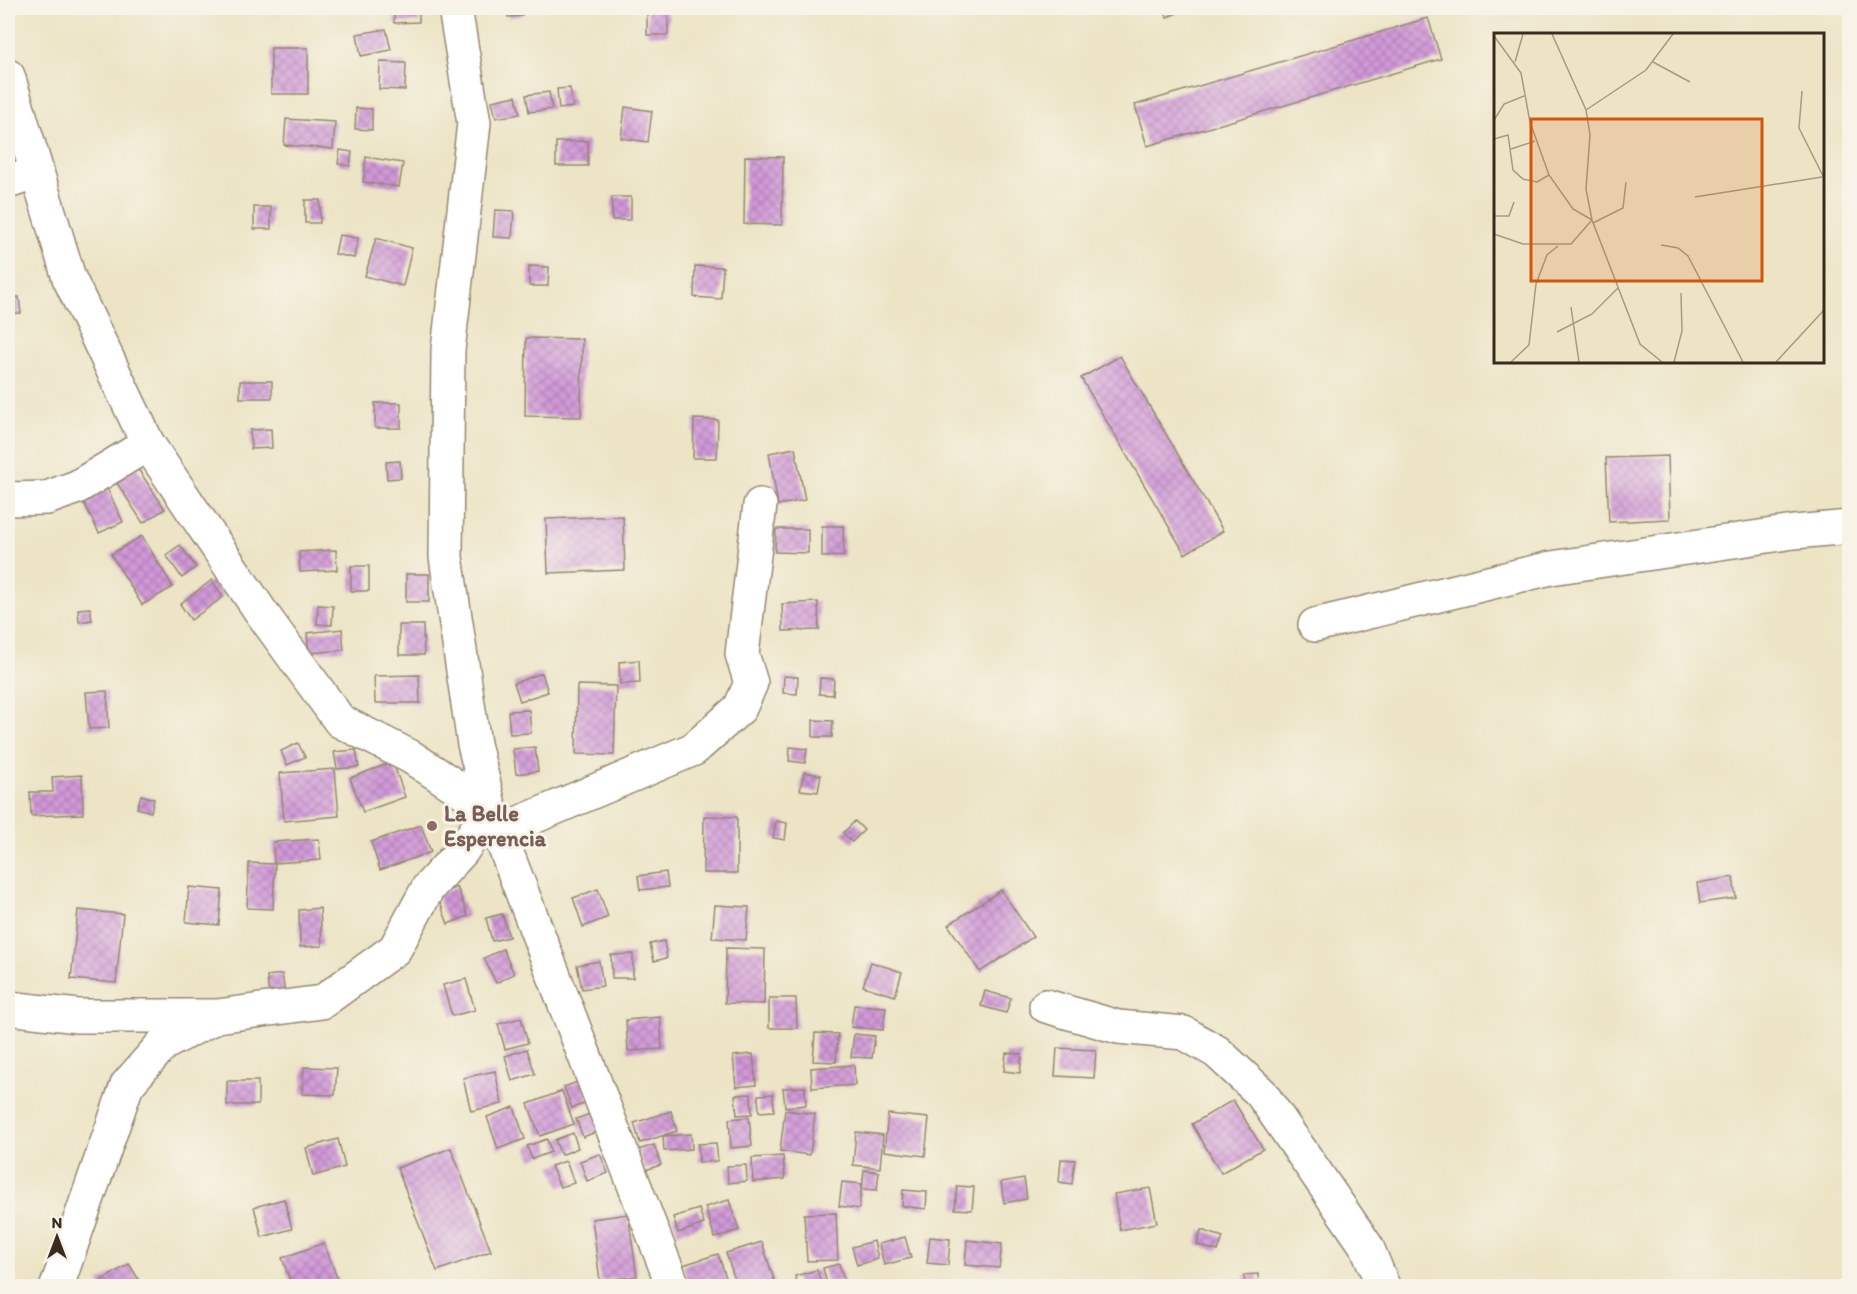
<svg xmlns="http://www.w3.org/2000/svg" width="1857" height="1294" font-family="Itim,sans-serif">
<defs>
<pattern id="building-cross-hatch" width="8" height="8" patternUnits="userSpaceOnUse" patternTransform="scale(1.5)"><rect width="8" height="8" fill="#d199d9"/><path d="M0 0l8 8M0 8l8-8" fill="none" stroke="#ab7daf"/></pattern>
</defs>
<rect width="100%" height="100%" fill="#f7f3e8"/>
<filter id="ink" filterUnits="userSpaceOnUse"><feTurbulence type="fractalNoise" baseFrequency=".0167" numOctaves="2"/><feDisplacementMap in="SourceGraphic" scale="12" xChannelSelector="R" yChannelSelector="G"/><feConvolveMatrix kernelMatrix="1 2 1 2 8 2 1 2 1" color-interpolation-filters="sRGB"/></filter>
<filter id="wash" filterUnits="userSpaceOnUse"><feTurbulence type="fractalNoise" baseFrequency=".008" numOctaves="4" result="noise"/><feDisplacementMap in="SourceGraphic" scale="24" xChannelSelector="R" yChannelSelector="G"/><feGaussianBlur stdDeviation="1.35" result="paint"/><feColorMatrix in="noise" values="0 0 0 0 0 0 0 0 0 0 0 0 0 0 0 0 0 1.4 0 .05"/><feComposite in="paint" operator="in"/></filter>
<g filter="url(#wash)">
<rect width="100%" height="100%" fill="#ece4c5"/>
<g id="blocks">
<g fill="url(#building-cross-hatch)">
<path d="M 394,8 L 419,8 L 419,22 L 394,23 Z"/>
<path d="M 507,8 L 521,8 L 522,16 L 508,17 Z"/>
<rect x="647" y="8" width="21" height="27"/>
<path d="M 1166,8 L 1189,8 L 1167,17 L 1164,9 Z"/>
<path d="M 1428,18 L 1441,59 L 1147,146 L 1135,105 Z"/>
<path d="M 386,29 L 391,50 L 361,56 L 357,34 Z"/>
<rect x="271" y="48" width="37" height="46"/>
<path d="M 380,62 L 406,63 L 405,90 L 379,89 Z"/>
<path d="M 570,88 L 573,107 L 559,109 L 557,89 Z"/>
<path d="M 549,92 L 552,109 L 529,112 L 526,95 Z"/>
<path d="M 516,96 L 520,114 L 496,118 L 492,101 Z"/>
<path d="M 625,107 L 652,111 L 648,142 L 621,138 Z"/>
<path d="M 356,108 L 372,109 L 372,130 L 355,129 Z"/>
<path d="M 286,119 L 335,122 L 333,149 L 284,145 Z"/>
<path d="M 588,141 L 588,166 L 556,166 L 556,142 Z"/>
<path d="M 340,150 L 352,152 L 350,166 L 338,164 Z"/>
<path d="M 745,156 L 783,157 L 782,225 L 744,224 Z"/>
<path d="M 366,157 L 403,163 L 399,187 L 363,182 Z"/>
<rect x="612" y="197" width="19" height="23"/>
<rect x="305" y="200" width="15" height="23"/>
<rect x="254" y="207" width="17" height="22"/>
<path d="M 495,210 L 514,211 L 512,238 L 493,237 Z"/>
<path d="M 339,235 L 358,238 L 354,258 L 335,254 Z"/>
<path d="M 376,238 L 412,248 L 403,286 L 365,276 Z"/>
<path d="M 529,266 L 549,267 L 548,286 L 529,286 Z"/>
<path d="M 695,266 L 723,267 L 721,299 L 694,297 Z"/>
<path d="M 19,297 L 21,313 L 8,314 L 8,298 Z"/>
<path d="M 526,338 L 582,339 L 581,417 L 525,416 Z"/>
<path d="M 1120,356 L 1223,531 L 1185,554 L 1081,378 Z"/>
<rect x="240" y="381" width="32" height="17"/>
<rect x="375" y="403" width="26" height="25"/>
<path d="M 694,419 L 718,420 L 717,458 L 693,458 Z"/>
<path d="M 271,429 L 272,448 L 251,449 L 250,430 Z"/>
<path d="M 795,448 L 805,500 L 778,505 L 769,453 Z"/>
<path d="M 1668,456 L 1670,519 L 1609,522 L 1606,458 Z"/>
<path d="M 400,461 L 401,478 L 387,479 L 386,462 Z"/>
<path d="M 136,466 L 165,509 L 143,523 L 115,480 Z"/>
<path d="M 107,488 L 123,522 L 99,533 L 82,499 Z"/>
<path d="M 623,516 L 625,570 L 548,573 L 546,519 Z"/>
<path d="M 822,526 L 843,526 L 844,556 L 822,557 Z"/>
<path d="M 776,529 L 808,529 L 808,553 L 775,552 Z"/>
<path d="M 142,536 L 173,587 L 142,605 L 111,554 Z"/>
<path d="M 180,545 L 196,567 L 182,578 L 166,555 Z"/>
<path d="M 336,550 L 337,570 L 300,572 L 299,552 Z"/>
<rect x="351" y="566" width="18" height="25"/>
<rect x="406" y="574" width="23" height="28"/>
<path d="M 212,580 L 223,597 L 191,620 L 180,604 Z"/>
<path d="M 818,602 L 819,630 L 783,631 L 782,604 Z"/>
<path d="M 318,605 L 333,606 L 332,625 L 317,624 Z"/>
<path d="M 90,608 L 92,620 L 79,622 L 78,609 Z"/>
<path d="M 399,625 L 423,625 L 424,655 L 399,655 Z"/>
<path d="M 342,629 L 344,650 L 309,653 L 307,633 Z"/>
<path d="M 639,660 L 640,683 L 620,684 L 619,662 Z"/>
<path d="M 542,673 L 548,692 L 520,701 L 514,683 Z"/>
<path d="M 419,675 L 420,703 L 375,703 L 374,676 Z"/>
<path d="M 784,676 L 798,677 L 797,694 L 783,693 Z"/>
<path d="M 820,678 L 834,679 L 833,695 L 819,694 Z"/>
<path d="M 577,685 L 616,686 L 614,755 L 576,754 Z"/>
<path d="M 107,691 L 109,728 L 89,729 L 86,692 Z"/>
<path d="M 529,710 L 531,733 L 510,734 L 508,711 Z"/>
<path d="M 813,720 L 833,721 L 832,737 L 813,737 Z"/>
<path d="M 298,743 L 305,757 L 287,765 L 281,751 Z"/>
<path d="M 535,747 L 538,771 L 516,774 L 513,749 Z"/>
<path d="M 790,747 L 807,749 L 805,763 L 789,761 Z"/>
<path d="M 356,750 L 359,767 L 337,769 L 334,752 Z"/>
<path d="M 393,762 L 405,797 L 363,812 L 350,778 Z"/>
<path d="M 335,769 L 339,816 L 284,821 L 280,773 Z"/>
<path d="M 804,772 L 821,775 L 818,792 L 800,790 Z"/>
<path d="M 82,775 L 83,814 L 31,816 L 30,792 L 53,792 L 52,777 Z"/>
<path d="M 141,795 L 154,799 L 151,812 L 137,808 Z"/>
<path d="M 704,816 L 737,817 L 737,873 L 703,873 Z"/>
<path d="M 776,821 L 787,823 L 785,840 L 773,838 Z"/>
<path d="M 855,821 L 864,830 L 852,842 L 843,833 Z"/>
<path d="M 421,825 L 431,852 L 380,870 L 371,842 Z"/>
<path d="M 319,839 L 321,860 L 274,863 L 273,842 Z"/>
<path d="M 249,863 L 275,864 L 273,909 L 247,908 Z"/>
<path d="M 666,872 L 668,887 L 640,890 L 638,876 Z"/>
<path d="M 1733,877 L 1736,898 L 1700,903 L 1697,883 Z"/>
<path d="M 189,887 L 222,890 L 219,925 L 186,922 Z"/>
<path d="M 457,887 L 468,916 L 448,924 L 437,895 Z"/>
<path d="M 598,889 L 608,917 L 583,927 L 573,898 Z"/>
<path d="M 1001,890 L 1033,937 L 980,972 L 948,925 Z"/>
<path d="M 715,905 L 749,907 L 746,940 L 712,938 Z"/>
<path d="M 320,908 L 322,946 L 300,947 L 299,910 Z"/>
<path d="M 78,910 L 123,914 L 116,983 L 71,979 Z"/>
<path d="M 502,914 L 509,937 L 492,941 L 486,918 Z"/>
<path d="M 664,941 L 667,958 L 654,961 L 650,944 Z"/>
<path d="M 726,948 L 765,949 L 764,1004 L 725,1003 Z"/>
<path d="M 503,949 L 514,974 L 496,983 L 484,958 Z"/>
<path d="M 633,954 L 633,978 L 612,978 L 611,955 Z"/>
<path d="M 599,961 L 603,986 L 582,989 L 577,965 Z"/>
<path d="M 871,962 L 902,972 L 895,996 L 863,986 Z"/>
<path d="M 282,974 L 285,994 L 269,996 L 267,976 Z"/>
<path d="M 466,979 L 475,1010 L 452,1016 L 443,985 Z"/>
<path d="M 985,991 L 1011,998 L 1006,1013 L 981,1006 Z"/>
<path d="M 769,998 L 796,998 L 797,1028 L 769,1028 Z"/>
<path d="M 854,1005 L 886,1007 L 883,1030 L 851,1027 Z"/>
<path d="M 660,1017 L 662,1049 L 628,1051 L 626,1020 Z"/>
<path d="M 521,1018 L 528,1043 L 505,1049 L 498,1024 Z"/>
<path d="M 815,1033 L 838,1034 L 836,1062 L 813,1061 Z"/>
<path d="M 854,1034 L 875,1036 L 872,1058 L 851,1057 Z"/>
<path d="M 1057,1048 L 1096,1050 L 1094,1078 L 1055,1076 Z"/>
<path d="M 527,1049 L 535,1074 L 512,1081 L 505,1056 Z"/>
<path d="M 1006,1053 L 1022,1054 L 1020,1073 L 1004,1071 Z"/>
<path d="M 753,1054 L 756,1085 L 736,1087 L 733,1056 Z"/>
<path d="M 854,1065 L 855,1085 L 812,1088 L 811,1068 Z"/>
<path d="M 304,1067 L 337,1068 L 335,1095 L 302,1094 Z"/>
<path d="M 495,1071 L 502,1104 L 471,1111 L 463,1078 Z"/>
<path d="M 583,1080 L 590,1102 L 572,1108 L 564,1087 Z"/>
<rect x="227" y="1081" width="31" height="24"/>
<path d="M 805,1087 L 806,1105 L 785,1107 L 783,1088 Z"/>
<path d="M 562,1091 L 574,1124 L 540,1136 L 528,1104 Z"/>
<path d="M 751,1094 L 752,1114 L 737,1115 L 735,1095 Z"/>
<path d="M 773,1094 L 774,1111 L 759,1112 L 758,1095 Z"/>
<path d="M 1233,1100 L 1263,1149 L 1221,1173 L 1192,1124 Z"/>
<path d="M 514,1107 L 525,1139 L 498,1149 L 487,1117 Z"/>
<path d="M 785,1110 L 815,1114 L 810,1155 L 780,1151 Z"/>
<path d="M 671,1111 L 677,1131 L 640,1143 L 634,1123 Z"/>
<path d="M 595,1112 L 601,1130 L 583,1137 L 576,1119 Z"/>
<path d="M 888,1114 L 929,1118 L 925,1156 L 884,1151 Z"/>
<path d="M 749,1117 L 752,1146 L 731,1148 L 729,1119 Z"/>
<path d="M 856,1132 L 883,1135 L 880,1168 L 853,1165 Z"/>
<path d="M 573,1133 L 578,1148 L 561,1155 L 555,1140 Z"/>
<path d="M 691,1134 L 692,1149 L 664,1151 L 663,1136 Z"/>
<path d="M 338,1139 L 345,1167 L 313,1176 L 306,1148 Z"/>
<path d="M 547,1139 L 551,1152 L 532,1159 L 527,1146 Z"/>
<path d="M 716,1143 L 718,1161 L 699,1162 L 698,1144 Z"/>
<path d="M 654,1145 L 661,1165 L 645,1170 L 638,1150 Z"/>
<path d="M 451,1148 L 491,1251 L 437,1271 L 397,1168 Z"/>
<path d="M 600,1154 L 608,1173 L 587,1181 L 580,1161 Z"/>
<path d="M 783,1156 L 785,1179 L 753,1182 L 752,1158 Z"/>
<path d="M 1061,1159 L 1075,1160 L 1072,1184 L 1059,1182 Z"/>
<path d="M 566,1161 L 574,1183 L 560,1187 L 551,1166 Z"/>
<path d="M 746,1165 L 747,1181 L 728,1183 L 727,1166 Z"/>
<path d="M 864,1170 L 879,1172 L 877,1190 L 862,1189 Z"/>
<path d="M 1024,1178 L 1027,1199 L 1004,1203 L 1001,1182 Z"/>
<path d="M 842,1182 L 862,1184 L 859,1209 L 839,1206 Z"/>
<path d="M 957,1186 L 974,1187 L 972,1210 L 955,1209 Z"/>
<path d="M 1150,1188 L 1157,1223 L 1120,1230 L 1114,1194 Z"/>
<path d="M 903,1190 L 927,1192 L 926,1209 L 902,1206 Z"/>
<path d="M 284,1199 L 292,1229 L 262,1237 L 254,1207 Z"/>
<path d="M 729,1200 L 739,1230 L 715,1238 L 705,1207 Z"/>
<path d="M 699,1209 L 704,1224 L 678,1233 L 673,1217 Z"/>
<path d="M 836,1213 L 838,1260 L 807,1261 L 804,1214 Z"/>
<path d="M 628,1214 L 637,1276 L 600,1281 L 592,1219 Z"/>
<path d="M 1201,1230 L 1223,1237 L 1218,1251 L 1197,1245 Z"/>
<path d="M 905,1237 L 911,1258 L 884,1265 L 879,1244 Z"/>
<path d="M 930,1237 L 950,1239 L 948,1265 L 927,1263 Z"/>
<path d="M 967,1240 L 1002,1244 L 999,1268 L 965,1265 Z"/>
<path d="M 874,1241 L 878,1259 L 857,1265 L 852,1247 Z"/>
<path d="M 762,1242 L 776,1286 L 737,1286 L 726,1253 Z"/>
<path d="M 324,1243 L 340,1286 L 292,1286 L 282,1258 Z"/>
<path d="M 718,1254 L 729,1286 L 690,1286 L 683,1265 Z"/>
<path d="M 129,1264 L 143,1286 L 102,1286 L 99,1282 Z"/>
<path d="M 839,1264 L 844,1280 L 827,1284 L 823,1268 Z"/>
<path d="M 817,1270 L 822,1286 L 798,1286 L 795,1276 Z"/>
<path d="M 1258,1274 L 1259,1286 L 1245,1286 L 1244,1275 Z"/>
</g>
</g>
</g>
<g filter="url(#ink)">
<use href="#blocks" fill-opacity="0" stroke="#948772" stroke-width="1.5"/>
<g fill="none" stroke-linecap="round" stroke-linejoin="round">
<defs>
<g id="minor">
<path d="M 455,8 L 474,123 L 448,350 L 446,557 L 474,744 L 490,809 L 673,1286"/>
<path d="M 8,76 L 69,278 L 148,444 L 261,612 L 340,721 L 411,757 L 490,809"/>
<path d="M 8,182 L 37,172"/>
<path d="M 8,499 L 47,498 L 77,487 L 148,444"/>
<path d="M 1315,625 L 1551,568 L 1794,532 L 1850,527"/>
<path d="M 498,832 L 694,749 L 740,708 L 751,683 L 742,654 L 760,505"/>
<path d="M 1046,1006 L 1118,1027 L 1184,1033 L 1217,1052 L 1261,1093 L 1367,1247 L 1383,1286"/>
<path d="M 8,1008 L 78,1016 L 217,1016 L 322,1002 L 395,949 L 428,888 L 462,851 L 490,809"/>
<path d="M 57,1286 L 127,1085 L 163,1044 L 211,1019"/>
</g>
</defs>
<use href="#minor" stroke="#948772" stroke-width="36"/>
<use href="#minor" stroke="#fff" stroke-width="33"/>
</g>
</g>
<circle fill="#8d6e63" stroke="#f7f3e8" stroke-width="2" cx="432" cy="826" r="6"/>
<g text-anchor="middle" stroke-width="6" stroke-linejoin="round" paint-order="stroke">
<g font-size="22" font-weight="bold" fill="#785e54" stroke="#f7f3e8" text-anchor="start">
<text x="444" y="821">La Belle<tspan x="444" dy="25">Esperencia</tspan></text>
</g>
</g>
<g transform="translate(1494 33)">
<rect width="330" height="330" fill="#ece4c5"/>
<path fill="none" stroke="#a59a82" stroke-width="1.5" d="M 58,1 L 92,77 L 96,102 L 92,156 L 98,187 L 146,311 L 168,329M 0,3 L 27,40 L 36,89 L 55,142 L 79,176 L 98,187M 21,29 L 29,1M 159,29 L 196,49M 308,58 L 305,95 L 330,145M 92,77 L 152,37 L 179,1M 0,87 L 10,71 L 30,63M 0,106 L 14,102 L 19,137 L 29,146 L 43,149 L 55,142M 17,116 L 41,108M 201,164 L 328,144M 0,183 L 15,183 L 20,169M 99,190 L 129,175 L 132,149M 0,201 L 29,211 L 77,211 L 98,187M 167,212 L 184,215 L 194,223 L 249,329M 77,274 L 85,329M 63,299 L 98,281 L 124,255M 17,329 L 35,312 L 42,251 L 53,222 L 64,213M 180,329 L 188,298 L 187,260M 282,329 L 330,277"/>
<path fill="#d7540e" fill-opacity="0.15" stroke="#d7540e" stroke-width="3" d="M 37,86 L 268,86 L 268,248 L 37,248 Z"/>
<rect width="330" height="330" fill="none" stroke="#3b2a1e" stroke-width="3"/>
</g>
<rect width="1857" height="1294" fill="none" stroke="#f7f3e8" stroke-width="30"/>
<g transform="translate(57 1237)" stroke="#f7f3e8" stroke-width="4.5" paint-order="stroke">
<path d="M0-4.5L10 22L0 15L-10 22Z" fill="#3b2a1e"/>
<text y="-9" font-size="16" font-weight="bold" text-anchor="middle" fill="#3b2a1e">N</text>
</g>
</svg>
